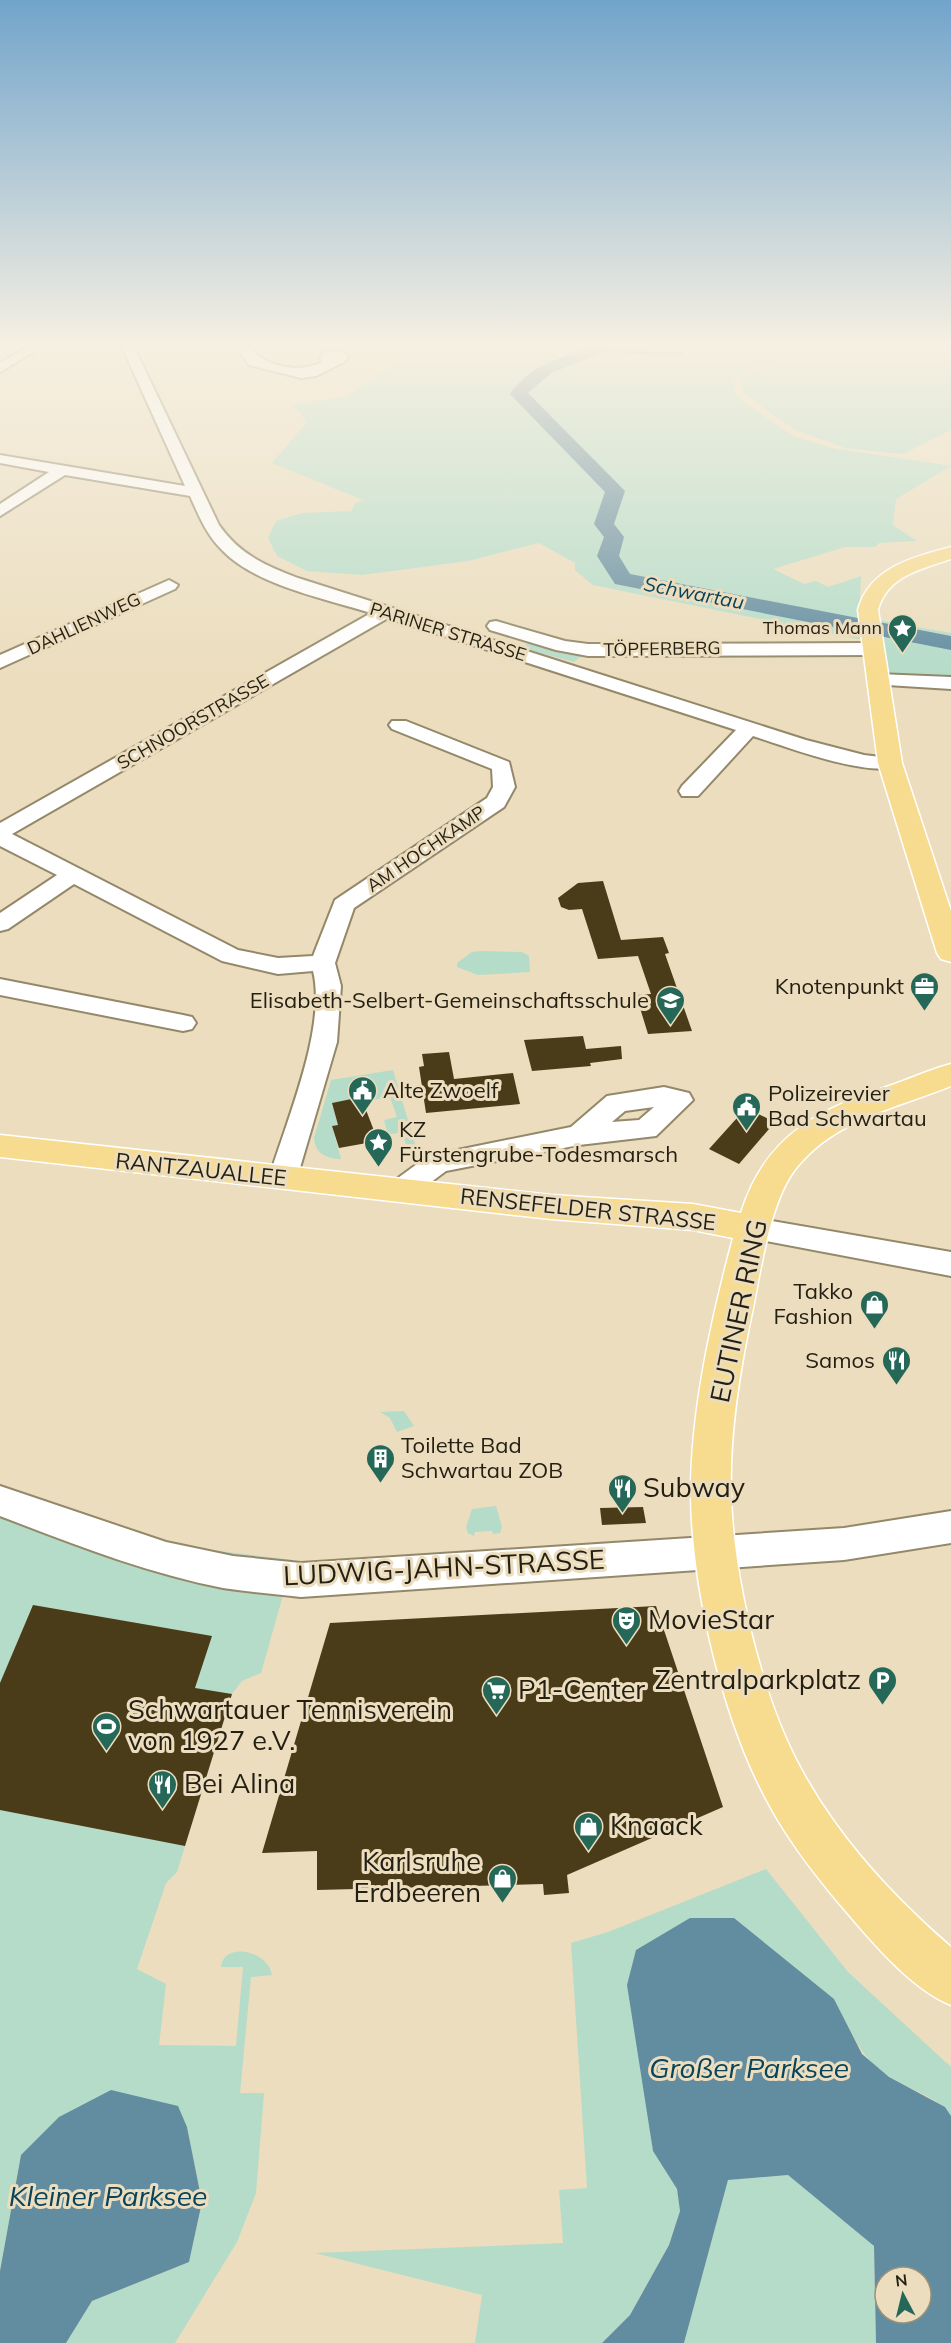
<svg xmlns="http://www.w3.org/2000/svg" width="951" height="2343" font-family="Mulish,sans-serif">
<rect width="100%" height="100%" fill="#ebddbe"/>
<g fill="#b5dcc9">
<path d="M 443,347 L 827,347 L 806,359 L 872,347 L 951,347 L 951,430 L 903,454 L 845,448 L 795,430 L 744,394 L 740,377 L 759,368 L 785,363 L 755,366 L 734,378 L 735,393 L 744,402 L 793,436 L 832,448 L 951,466 L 896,499 L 893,525 L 917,541 L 879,543 L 875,547 L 845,547 L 773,569 L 804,584 L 816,581 L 828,587 L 861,576 L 859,620 L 883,621 L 951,633 L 951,677 L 875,675 L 868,641 L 593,585 L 575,570 L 575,563 L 539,543 L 468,561 L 362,575 L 307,571 L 277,556 L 268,538 L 276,521 L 302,513 L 351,511 L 356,502 L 365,501 L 272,463 L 307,422 L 293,405 L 344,397 L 412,354 L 428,357 Z"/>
<path d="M 531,640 L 588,650 L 574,662 L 522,648 Z"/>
<path d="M 481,951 L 522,952 L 529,956 L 530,972 L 478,975 L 457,967 L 457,963 L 472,952 Z"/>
<path d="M 393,1070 L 416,1147 L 407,1149 L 402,1132 L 388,1135 L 384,1120 L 397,1117 L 390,1097 L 362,1102 L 360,1098 L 332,1103 L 338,1125 L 332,1126 L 341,1159 C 328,1159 315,1154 314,1138 L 331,1080 Z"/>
<path d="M 404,1411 L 414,1426 L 397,1432 L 390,1418 L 380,1412 Z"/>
<path d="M 496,1506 L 502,1527 L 500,1533 L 493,1534 L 492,1531 L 475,1532 L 474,1536 L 468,1533 L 466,1527 L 472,1509 Z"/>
<path d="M 0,1512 L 187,1547 L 293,1560 L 261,1673 L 242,1681 L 232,1694 L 177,1872 L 166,1883 L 137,1969 L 166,1984 L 159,2045 L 236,2046 L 243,1967 L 221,1967 C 223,1942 267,1949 272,1975 L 251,1977 L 240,2093 L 264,2093 L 256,2193 L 237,2242 L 175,2343 L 66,2343 L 92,2301 L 189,2262 L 202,2202 L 187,2127 L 21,2155 L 0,2271 Z"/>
<path d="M 766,1869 L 848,1972 L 951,2067 L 951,2116 C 937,2096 909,2090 889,2077 C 859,2057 850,2030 834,1999 L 644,2085 L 653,2151 L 677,2189 L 680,2211 L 669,2245 L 630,2315 L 602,2343 L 475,2343 L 482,2295 L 315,2253 L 563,2243 L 559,2190 L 587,2188 L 571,1943 L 608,1932 Z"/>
<path d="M 788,2175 L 874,2246 L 876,2343 L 684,2343 L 728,2180 Z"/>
</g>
<g fill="#628ca0" fill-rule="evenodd">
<path d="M 690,1918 L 734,1918 L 834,1999 L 862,2054 L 889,2077 L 945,2107 L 951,2116 L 951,2343 L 876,2343 L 874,2246 L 788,2175 L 728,2180 L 684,2343 L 602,2343 L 630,2315 L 669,2245 L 680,2211 L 677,2189 L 653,2151 L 627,1985 L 636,1950 ZM 885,2277 L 921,2277 L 921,2313 L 885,2313 Z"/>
<path d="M 111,2090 L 178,2106 L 187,2127 L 202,2202 L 189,2262 L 92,2301 L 66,2343 L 0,2343 L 0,2271 L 21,2155 L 59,2117 Z"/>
</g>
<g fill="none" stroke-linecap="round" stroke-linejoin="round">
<path stroke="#628ca0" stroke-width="3" d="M 595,351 L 684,354"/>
<path fill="#628ca0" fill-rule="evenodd" d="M 590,347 L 611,347 L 609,350 L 551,373 L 528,393 L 625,491 L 614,524 L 624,537 L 619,556 L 630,574 L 951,636 L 951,650 L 615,584 L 597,556 L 604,537 L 594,524 L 605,492 L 510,394 C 530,365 559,359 590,347 Z"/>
</g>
<g fill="#4b3c19">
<path d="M 603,881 L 621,940 L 663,937 L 669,953 L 665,954 L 692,1031 L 648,1034 L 636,995 L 651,994 L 638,956 L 598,959 L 582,909 L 569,910 L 561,907 L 558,898 L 578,883 Z"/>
<path d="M 583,1036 L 586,1049 L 621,1046 L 622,1059 L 590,1063 L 591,1066 L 532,1071 L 524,1040 Z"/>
<path d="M 449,1052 L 454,1079 L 513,1073 L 520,1104 L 426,1113 L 419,1067 L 424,1066 L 422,1054 Z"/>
<path d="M 361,1097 L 378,1141 L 339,1148 L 332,1126 L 338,1125 L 332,1103 Z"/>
<path d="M 746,1108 L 775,1122 L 739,1164 L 709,1149 Z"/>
<path d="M 643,1507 L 646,1523 L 602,1525 L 600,1508 Z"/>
<path d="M 33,1605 L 212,1636 L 195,1688 L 232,1694 L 185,1846 L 0,1810 L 0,1683 Z"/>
<path d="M 656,1606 L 723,1807 L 567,1875 L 569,1893 L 544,1895 L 543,1884 L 317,1890 L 317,1851 L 262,1853 L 330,1623 Z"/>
</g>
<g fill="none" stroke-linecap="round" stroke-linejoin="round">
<defs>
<g id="minor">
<path d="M 27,347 L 42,347 L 0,372 L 0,363 Z"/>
<path d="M 122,347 L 134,347 L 219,525 C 239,554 266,566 298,578 L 806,740 L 864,755 L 897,759 L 900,763 L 897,767 C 863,776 787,747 753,736 L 698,796 L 682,796 L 679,791 L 682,786 L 736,730 L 388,618 L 12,834 L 238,950 L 278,958 L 313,956 L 335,900 L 487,798 L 493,787 L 492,769 L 392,729 L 389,725 L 392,721 L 406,721 L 509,762 L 515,787 L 504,807 L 354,908 L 335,963 L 341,986 L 337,1042 L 297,1178 L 293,1185 L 283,1188 L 273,1185 L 269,1178 C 286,1122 327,1027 313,971 L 278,974 L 222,961 L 74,884 L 8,929 L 0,931 L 0,913 L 57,875 L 0,846 L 0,823 L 371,613 C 326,599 256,585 223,551 C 207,536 199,516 190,496 L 65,475 L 0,516 L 0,504 L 49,472 L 0,463 L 0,455 L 185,486 Z"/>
<path d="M 236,347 L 249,347 C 265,367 298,374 322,362 L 320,359 L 325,351 L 342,352 L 348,356 L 346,361 L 316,376 L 301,378 L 249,365 Z"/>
<path d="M 169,580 L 178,585 L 175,589 L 0,668 L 0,655 Z"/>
<path d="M 496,621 L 565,641 L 588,644 L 872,643 L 881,649 L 872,655 L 588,656 L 556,650 L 490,630 L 487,626 L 490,622 Z"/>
<path d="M 878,674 L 951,677 L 951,689 L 871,684 L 868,680 L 871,676 Z"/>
<path d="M 0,979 L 183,1015 L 192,1017 L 196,1023 L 192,1029 L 183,1031 L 0,995 Z"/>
<path d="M 664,1087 L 689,1093 L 693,1100 L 656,1136 L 579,1145 L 446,1171 L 411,1197 L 401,1201 L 391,1197 L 387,1190 L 391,1183 L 428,1156 L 571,1127 L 607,1096 ZM 654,1107 L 639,1120 L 612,1122 L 625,1111 Z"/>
<path d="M 755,1218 L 951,1252 L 951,1276 L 745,1237 L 740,1229 L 745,1221 Z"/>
<path d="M 0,1486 L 166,1542 L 233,1556 L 301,1563 L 844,1528 L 951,1511 L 951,1543 L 844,1560 L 301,1597 C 275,1594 249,1592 223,1588 C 146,1573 73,1544 0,1516 Z"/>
</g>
<g id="major">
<path d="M 951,547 L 951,559 C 921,569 887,576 878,610 L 902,763 L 951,911 L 951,962 L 941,959 L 937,953 L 878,763 L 858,610 C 869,568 913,557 951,547 Z"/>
<path d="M 951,1064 L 951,1086 C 897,1108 836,1119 797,1167 C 771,1198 761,1267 753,1308 C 740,1368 729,1433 731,1494 C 733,1576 761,1696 801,1769 C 837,1836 893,1897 951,1947 L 951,2005 C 909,1988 868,1937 838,1902 C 813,1872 789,1841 770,1806 C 724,1724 691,1587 691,1492 C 691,1409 712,1317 733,1238 L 693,1230 L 551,1219 L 0,1157 L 0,1135 L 551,1195 L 693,1204 L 741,1213 C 766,1133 820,1109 895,1084 C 914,1077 932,1069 951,1064 Z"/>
</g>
</defs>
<use href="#minor" stroke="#94886a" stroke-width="4"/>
<use href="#major" stroke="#fff" stroke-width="3"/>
<use href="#minor" fill="#fff" fill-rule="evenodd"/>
<use href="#major" fill="#f7db8e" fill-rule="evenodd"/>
</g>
<linearGradient id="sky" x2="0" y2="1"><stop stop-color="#72a4cb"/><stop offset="0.51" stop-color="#f6f0e2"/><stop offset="1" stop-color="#f6f0e2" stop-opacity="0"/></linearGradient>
<rect width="951" height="675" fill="url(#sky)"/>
<defs>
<symbol id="sight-pin" viewBox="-11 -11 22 30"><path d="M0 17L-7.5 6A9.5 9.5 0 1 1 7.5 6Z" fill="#256858" stroke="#ebddbe"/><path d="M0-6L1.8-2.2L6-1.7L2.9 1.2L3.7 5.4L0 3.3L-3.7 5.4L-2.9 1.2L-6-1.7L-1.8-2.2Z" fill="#fff"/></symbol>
<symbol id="office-pin" viewBox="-11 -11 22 30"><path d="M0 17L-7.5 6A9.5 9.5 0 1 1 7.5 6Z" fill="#256858" stroke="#ebddbe"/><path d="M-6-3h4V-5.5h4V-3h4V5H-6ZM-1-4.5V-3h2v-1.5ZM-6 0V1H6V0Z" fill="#fff"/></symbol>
<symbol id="school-pin" viewBox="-11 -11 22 30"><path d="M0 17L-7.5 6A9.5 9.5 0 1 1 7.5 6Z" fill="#256858" stroke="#ebddbe"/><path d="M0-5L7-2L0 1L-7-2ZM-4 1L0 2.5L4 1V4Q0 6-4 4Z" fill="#fff"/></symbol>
<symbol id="civic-pin" viewBox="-11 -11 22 30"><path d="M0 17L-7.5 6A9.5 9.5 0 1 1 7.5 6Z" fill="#256858" stroke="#ebddbe"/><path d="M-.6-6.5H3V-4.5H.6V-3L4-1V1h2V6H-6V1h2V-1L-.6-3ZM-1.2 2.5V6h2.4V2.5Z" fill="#fff"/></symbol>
<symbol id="shop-pin" viewBox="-11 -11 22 30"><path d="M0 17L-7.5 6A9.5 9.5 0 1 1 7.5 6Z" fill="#256858" stroke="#ebddbe"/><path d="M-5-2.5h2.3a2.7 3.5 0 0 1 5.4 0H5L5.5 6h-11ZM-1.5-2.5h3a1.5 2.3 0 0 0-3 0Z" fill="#fff"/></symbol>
<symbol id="restaurant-pin" viewBox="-11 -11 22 30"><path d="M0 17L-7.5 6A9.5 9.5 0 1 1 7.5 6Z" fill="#256858" stroke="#ebddbe"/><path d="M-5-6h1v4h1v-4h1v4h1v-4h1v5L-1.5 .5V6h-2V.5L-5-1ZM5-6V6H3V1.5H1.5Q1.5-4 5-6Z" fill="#fff"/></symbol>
<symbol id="building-pin" viewBox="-11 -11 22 30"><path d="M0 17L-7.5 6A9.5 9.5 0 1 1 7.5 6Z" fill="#256858" stroke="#ebddbe"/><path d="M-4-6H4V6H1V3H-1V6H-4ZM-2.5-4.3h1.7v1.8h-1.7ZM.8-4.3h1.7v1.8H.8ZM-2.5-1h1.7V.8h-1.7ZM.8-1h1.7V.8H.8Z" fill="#fff"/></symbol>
<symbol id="theatre-pin" viewBox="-11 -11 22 30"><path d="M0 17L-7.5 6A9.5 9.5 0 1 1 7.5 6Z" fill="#256858" stroke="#ebddbe"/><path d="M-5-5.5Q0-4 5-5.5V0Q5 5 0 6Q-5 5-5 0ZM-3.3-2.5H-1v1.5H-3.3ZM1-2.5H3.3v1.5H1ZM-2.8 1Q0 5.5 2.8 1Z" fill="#fff"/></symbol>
<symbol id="parking-pin" viewBox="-11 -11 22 30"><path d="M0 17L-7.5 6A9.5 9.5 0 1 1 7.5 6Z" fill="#256858" stroke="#ebddbe"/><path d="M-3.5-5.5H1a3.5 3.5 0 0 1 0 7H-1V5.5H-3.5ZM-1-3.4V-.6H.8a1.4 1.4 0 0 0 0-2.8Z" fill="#fff"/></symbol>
<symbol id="supermarket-pin" viewBox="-11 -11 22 30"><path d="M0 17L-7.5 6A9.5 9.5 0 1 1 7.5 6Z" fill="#256858" stroke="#ebddbe"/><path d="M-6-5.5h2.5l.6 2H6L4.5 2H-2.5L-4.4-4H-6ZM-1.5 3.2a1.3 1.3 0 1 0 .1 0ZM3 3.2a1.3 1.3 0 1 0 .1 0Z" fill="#fff"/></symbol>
<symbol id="stadium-pin" viewBox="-11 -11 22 30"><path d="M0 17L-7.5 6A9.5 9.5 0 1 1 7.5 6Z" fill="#256858" stroke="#ebddbe"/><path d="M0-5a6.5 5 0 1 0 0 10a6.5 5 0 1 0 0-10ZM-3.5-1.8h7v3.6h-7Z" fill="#fff"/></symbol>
</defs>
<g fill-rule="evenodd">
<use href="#sight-pin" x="886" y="612" width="33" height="45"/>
<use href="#office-pin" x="908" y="970" width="33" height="45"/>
<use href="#school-pin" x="654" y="984" width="33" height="45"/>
<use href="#civic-pin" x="346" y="1074" width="33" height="45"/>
<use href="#civic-pin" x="730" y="1090" width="33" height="45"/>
<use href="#sight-pin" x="362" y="1126" width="33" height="45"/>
<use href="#shop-pin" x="858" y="1288" width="33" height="45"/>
<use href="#restaurant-pin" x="880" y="1344" width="33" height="45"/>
<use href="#building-pin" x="364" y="1442" width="33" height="45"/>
<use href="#restaurant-pin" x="606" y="1472" width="33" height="45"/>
<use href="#theatre-pin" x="610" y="1604" width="33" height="45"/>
<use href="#parking-pin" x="866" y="1664" width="33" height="45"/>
<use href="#supermarket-pin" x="480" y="1674" width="33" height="45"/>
<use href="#stadium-pin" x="90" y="1710" width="33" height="45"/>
<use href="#restaurant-pin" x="146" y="1768" width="33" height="45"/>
<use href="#shop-pin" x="572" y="1810" width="33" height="45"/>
<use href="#shop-pin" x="486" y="1862" width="33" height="45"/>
</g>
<g text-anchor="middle" stroke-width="6" stroke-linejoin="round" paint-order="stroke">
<g font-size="18" fill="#241f13" stroke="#ebddbe">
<text transform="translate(84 624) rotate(-25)" y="6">DAHLIENWEG</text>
<text transform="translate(448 632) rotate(17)" y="6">PARINER STRASSE</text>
<text transform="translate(662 649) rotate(-1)" y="6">TÖPFERBERG</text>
<text transform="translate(193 722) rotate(-30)" y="6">SCHNOORSTRASSE</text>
<text transform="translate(426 849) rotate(-34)" y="6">AM HOCHKAMP</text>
</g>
<g font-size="18" fill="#241f13" stroke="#ebddbe" text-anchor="end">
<text x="882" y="634">Thomas Mann</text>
</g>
<g font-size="20" font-style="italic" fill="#08445b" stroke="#ebddbe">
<text transform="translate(694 593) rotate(11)" y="7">Schwartau</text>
</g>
<g font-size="22" fill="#241f13" stroke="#ebddbe" text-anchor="end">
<text x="904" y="994">Knotenpunkt</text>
<text x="649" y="1008">Elisabeth-Selbert-Gemeinschaftsschule</text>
<text x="383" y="1098" text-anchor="start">Alte Zwoelf</text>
<text x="768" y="1101" text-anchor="start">Polizeirevier<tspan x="768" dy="25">Bad Schwartau</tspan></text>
<text x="399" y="1137" text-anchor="start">KZ<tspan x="399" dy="25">Fürstengrube-Todesmarsch</tspan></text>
<text x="853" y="1299">Takko<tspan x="853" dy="25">Fashion</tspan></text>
<text x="875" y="1368">Samos</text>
<text x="401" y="1453" text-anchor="start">Toilette Bad<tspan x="401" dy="25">Schwartau ZOB</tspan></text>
</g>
<g font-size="22" fill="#241f13" stroke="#ebddbe">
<text transform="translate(201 1169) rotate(6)" y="8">RANTZAUALLEE</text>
<text transform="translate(588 1209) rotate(6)" y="8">RENSEFELDER STRASSE</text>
</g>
<g font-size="27" fill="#241f13" stroke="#ebddbe">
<text transform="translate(739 1311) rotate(-78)" y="9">EUTINER RING</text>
<text transform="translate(444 1568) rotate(-3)" y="9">LUDWIG-JAHN-STRASSE</text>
</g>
<g font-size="27" fill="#241f13" stroke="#ebddbe" text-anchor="start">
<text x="643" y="1497">Subway</text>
<text x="648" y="1629">MovieStar</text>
<text x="861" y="1689" text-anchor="end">Zentralparkplatz</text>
<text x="518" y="1699">P1-Center</text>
<text x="128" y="1719">Schwartauer Tennisverein<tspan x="128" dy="31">von 1927 e.V.</tspan></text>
<text x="184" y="1793">Bei Alina</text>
<text x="610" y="1835">Knaack</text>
<text x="481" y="1871" text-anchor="end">Karlsruhe<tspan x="481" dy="31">Erdbeeren</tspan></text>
</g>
<g font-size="28" font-style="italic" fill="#08445b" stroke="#ebddbe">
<text x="749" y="2078">Großer Parksee</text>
<text x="108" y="2206">Kleiner Parksee</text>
</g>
</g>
<g transform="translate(903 2295) rotate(353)"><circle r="28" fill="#ebddbe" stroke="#9b917a" stroke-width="1.5"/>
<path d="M0-4.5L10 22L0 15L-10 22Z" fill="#256858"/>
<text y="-9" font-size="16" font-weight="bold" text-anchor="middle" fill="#241f13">N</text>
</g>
</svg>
